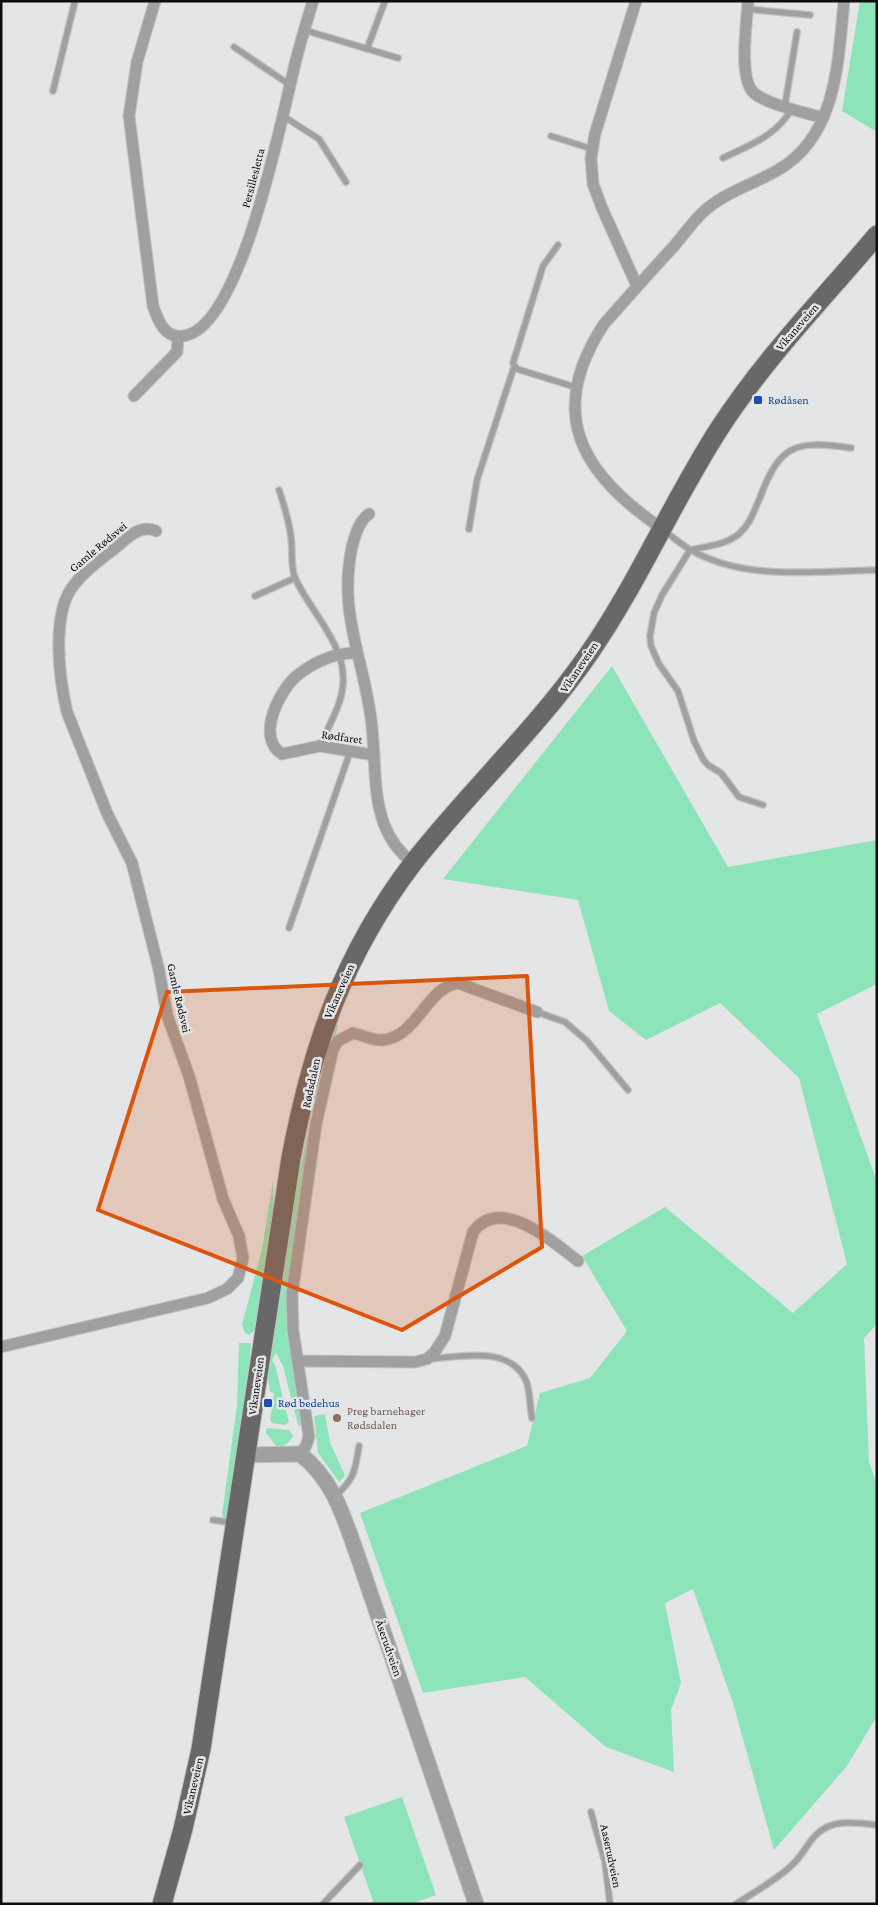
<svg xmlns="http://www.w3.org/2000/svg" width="878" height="1905" font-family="'Crimson Pro',serif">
<rect width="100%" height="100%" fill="#e4e5e6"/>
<g fill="#8ee4b9">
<path d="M 860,1 L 877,1 L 877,132 L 842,111 Z"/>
<path d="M 612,666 L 728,867 L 877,840 L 877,984 L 817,1014 L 877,1182 L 877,1324 L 864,1338 L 869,1462 L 877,1485 L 877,1716 L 847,1766 L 774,1850 L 733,1703 L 693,1589 L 665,1603 L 681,1683 L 671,1710 L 674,1772 L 606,1747 L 525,1677 L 423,1693 L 360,1513 L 527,1446 L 540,1393 L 590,1378 L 627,1331 L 582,1256 L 665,1207 L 793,1313 L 847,1264 L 799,1078 L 720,1003 L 646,1040 L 609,1011 L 578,900 L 443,879 Z"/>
<path d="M 336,1023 L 338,1026 L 319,1086 L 299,1205 L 286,1302 L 287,1325 L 302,1421 L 300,1426 L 298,1425 L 283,1366 L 276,1353 L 272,1360 L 275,1365 L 289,1422 L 285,1425 L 272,1423 L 270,1420 L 274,1393 L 270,1392 L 267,1369 C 285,1253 303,1138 332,1024 Z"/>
<path d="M 273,1181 L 274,1214 L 257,1329 L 249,1335 L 245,1333 L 242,1325 L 262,1249 Z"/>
<path d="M 239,1343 L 251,1343 L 246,1399 L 227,1518 L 224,1518 L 222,1515 L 237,1405 Z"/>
<path d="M 325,1414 L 330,1442 L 345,1476 L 339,1482 L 318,1453 L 314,1416 Z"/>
<path d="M 269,1428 L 289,1430 L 293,1436 C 288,1444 285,1447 276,1446 L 266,1433 L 266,1429 Z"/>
<path d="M 402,1797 L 436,1895 L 411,1904 L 374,1904 L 344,1817 Z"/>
</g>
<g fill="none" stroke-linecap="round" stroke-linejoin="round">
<defs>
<g id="service">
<path d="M 747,9 L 810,15"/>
<path d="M 304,30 L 398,58"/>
<path d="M 234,47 L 290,85"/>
<path d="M 367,49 L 385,1"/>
<path d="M 53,91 L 75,1"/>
<path d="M 785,105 L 797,32"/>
<path d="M 283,116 L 319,139 L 346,182"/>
<path d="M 551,136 L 592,149"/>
<path d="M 723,158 C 750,145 778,135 792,108"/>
<path d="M 558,245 L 543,266 L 513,363 L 517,369 L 575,387"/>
<path d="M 279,490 C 284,505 289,521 291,537 C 293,551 290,564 295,578 C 314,619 357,653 339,703 C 334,718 326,732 320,746"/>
<path d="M 469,529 L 477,480 L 514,367"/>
<path d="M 664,531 C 673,537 681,544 689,549 C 745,582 815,571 877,570"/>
<path d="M 255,596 L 295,578"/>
<path d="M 763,805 L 739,797 L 721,773 L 708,765 L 703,759 L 694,741 L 678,691 L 659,664 L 651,646 L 650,636 L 654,613 L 662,595 L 690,550 C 707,546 727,545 740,533 C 750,524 754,511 759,500 C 780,444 794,440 851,448"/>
<path d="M 289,928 L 350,752"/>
<path d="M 537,1012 L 565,1022 L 587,1041 L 628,1090"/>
<path d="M 429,1359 C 460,1357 512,1344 527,1383 C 530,1394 530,1407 532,1418"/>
<path d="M 335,1496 C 355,1479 355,1470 359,1446"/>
<path d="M 213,1520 L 234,1523"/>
<path d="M 591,1812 L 605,1862 L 610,1904"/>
<path d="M 323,1904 L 360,1865"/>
<path d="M 736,1904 C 754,1892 775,1881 791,1866 C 802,1857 807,1843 817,1834 C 833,1818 857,1823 877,1825"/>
</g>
<g id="minor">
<path d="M 155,1 L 137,62 L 129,116 L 153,306 C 158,320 164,338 182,336 C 242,332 283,110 296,60 C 301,40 307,21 313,1"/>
<path d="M 636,1 L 595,134 L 591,158 L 593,184 L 602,208 L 637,286"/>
<path d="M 748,1 C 747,22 738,79 754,93 C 768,105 804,112 823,118"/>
<path d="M 134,396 L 177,352 L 178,337"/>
<path d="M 369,514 C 359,521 355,535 352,547 C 338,613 363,656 371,719 C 376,753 372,792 384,824 C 390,840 400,853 413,863"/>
<path d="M 661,528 C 580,473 546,412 604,324 C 627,298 651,271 675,245 C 684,234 692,223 702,213 C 723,193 752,185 778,170 C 837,136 838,62 844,1"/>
<path d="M 356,653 C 335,653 316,661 299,674 C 280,688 255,737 282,754 L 320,746 L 374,755"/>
<path d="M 1,1347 L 208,1298 L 227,1289 L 238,1278 L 243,1258 L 239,1236 L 223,1199 L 189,1076 L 167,1015 L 159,970 L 132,863 L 107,813 L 67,712 C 59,678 52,618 71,589 C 83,571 103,558 119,545 C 129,536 142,524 156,531"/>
<path d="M 298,1361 L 415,1362 L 427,1359 L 434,1353 L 445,1336 L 473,1232 C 501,1194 554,1243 578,1261"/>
<path d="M 300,1454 L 306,1446 L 309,1437 L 293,1330 L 292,1294 L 316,1124 L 333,1049 L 338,1041 L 353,1033 C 362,1035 373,1041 383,1040 C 418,1036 426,988 458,983 L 537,1012"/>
</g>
<path id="tertiary" d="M 246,1455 L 300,1454 C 334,1480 344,1518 358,1557 L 476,1904"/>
<path id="primary" d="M 162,1904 L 183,1829 L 201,1749 L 291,1158 C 312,1047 343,955 413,863 C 469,791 536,730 588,655 C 638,583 672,502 719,429 C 765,358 823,299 877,235"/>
</defs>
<use href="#service" stroke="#c2c3c3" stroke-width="8"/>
<use href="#minor" stroke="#c2c3c3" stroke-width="13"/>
<use href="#tertiary" stroke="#c2c3c3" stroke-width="17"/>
<use href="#primary" stroke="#c2c3c3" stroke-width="21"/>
<use href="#service" stroke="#a1a0a1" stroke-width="5.5"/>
<use href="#minor" stroke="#a1a0a1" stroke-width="11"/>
<use href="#tertiary" stroke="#a1a0a1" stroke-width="15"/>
<use href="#primary" stroke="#696868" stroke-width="19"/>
</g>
<path fill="#dd550c" fill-opacity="0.2" stroke="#dd550c" stroke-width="4" stroke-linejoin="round" d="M 527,976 L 542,1247 L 402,1330 L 98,1210 L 167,992 Z"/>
<g fill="#1a4fb4" stroke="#e4e5e6" stroke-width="2">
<rect x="753" y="395" width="10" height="10" rx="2.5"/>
<rect x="263" y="1398" width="10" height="10" rx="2.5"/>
</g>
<circle fill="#8d6e63" stroke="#e4e5e6" stroke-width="2" cx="337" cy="1418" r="5"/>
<g text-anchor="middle" stroke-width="5" stroke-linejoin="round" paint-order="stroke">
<g font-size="12" fill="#0e0e0e" stroke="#e4e5e6">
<text transform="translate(253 178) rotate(-75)" y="4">Persillesletta</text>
<text transform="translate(797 327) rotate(-49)" y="4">Vikaneveien</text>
<text transform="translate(98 547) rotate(-40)" y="4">Gamle Rødsvei</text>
<text transform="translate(579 667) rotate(-56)" y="4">Vikaneveien</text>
<text transform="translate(342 737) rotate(8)" y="4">Rødfaret</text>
<text transform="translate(339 991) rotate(-66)" y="4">Vikaneveien</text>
<text transform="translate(179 998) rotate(77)" y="4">Gamle Rødsvei</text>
<text transform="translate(311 1083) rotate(-78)" y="4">Rødsdalen</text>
<text transform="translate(256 1386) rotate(-82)" y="4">Vikaneveien</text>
<text transform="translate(389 1648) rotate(71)" y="4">Åserudveien</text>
<text transform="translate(193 1786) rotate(-77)" y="4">Vikaneveien</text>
<text transform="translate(611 1856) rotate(78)" y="4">Aaserudveien</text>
</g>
<g font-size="12" fill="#164399" stroke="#e4e5e6" text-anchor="start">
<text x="768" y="404">Rødåsen</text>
<text x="278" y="1407">Rød bedehus</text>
</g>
<g font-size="12" fill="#785e54" stroke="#e4e5e6" text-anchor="start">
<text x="347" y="1415">Preg barnehager<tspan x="347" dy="14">Rødsdalen</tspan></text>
</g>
</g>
<rect width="878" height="1905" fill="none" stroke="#0e0e0e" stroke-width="5"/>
</svg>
